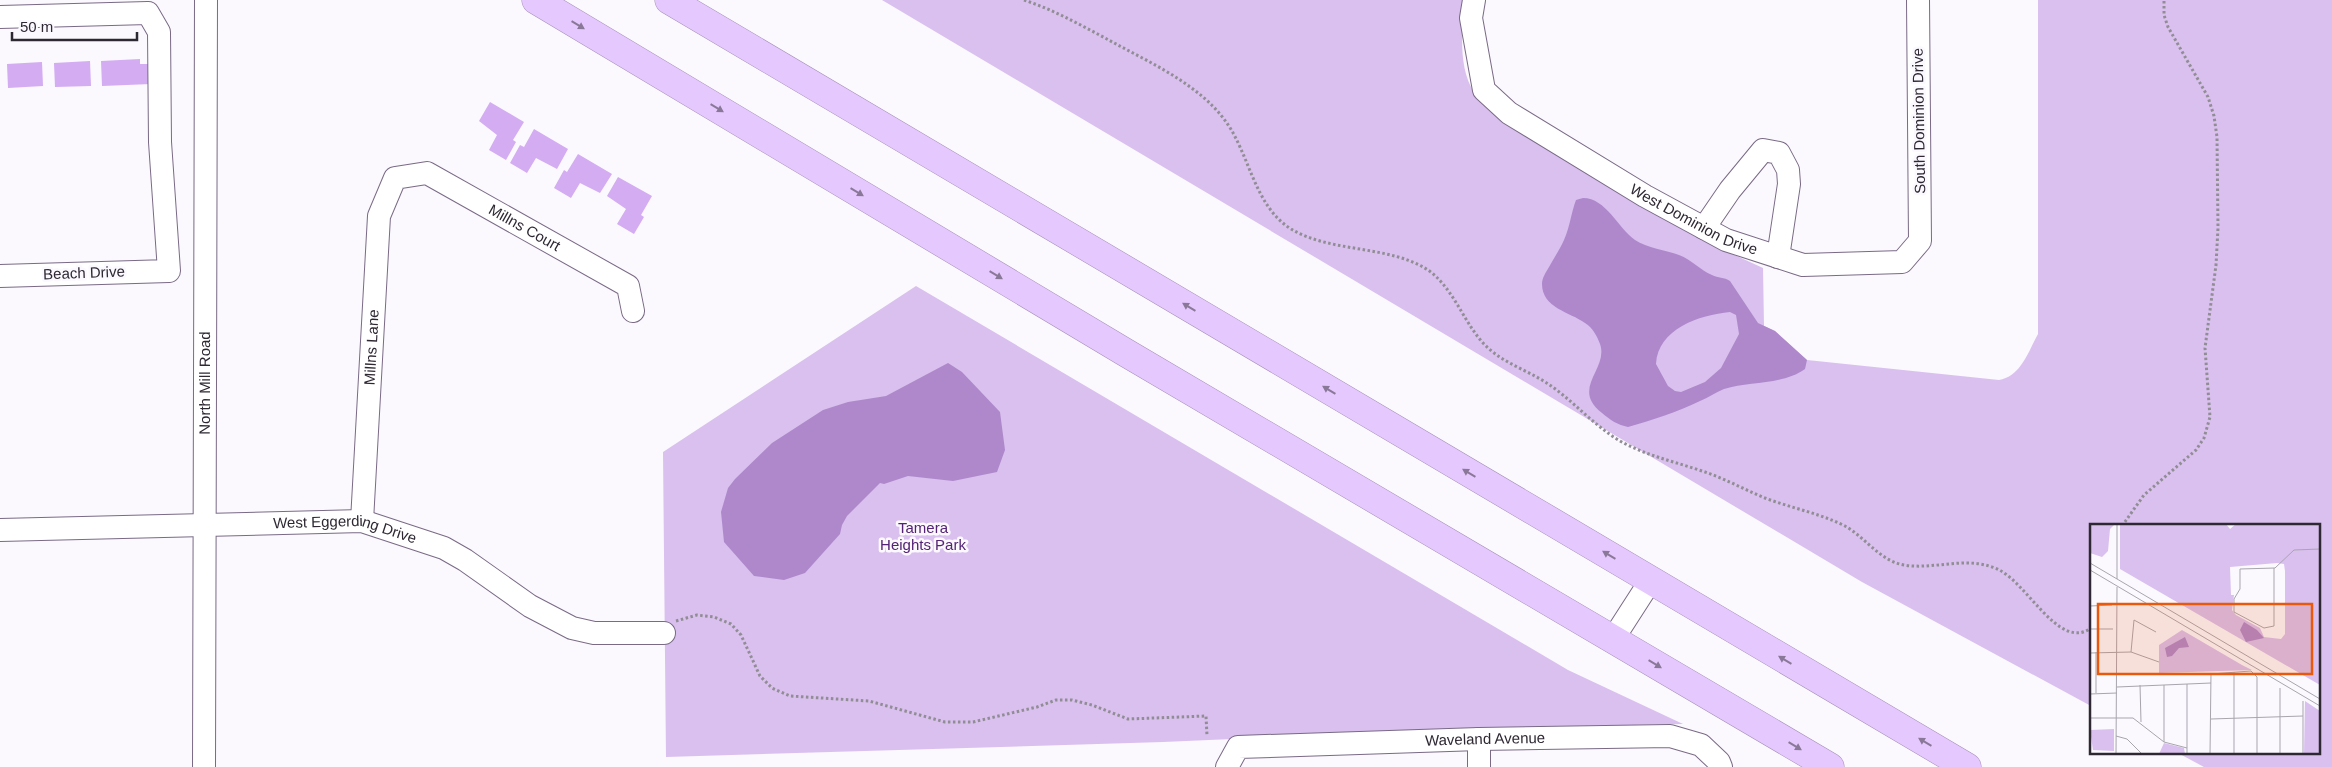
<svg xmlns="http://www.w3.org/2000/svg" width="2332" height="767" font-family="Arial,sans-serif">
<rect width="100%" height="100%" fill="#fbf8fe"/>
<g fill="#d9c0ee">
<path d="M 882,0 L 1463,0 C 1463,31 1457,67 1475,94 C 1482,104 1494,113 1503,122 L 1704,241 L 1763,268 L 1764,326 L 1775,331 L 1807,360 L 1999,380 C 2021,376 2028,352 2038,334 L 2038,0 L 2332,0 L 2332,767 L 2204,767 L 2178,753 L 2318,753 L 2318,526 L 2091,526 L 2091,706 L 1862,582 Z"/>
<path d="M 916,286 L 1568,670 L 1683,724 L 1485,728 L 1163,742 L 666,757 L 663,452 Z"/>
</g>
<g fill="#ae88cb" fill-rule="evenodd">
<path d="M 1583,198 C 1606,198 1618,228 1635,240 C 1647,248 1666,250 1679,255 C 1692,260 1700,270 1712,275 C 1718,278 1724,277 1730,281 L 1758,323 L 1775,331 L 1807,360 L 1805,369 C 1783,385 1750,381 1724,389 C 1716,392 1708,398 1700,401 C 1677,412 1653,420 1628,427 C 1618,425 1610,420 1602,413 C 1570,388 1609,369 1600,344 C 1597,336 1593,328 1585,323 C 1570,312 1542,308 1542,284 C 1542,278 1546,272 1549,267 C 1554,258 1560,249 1564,240 C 1570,227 1571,213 1576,200 ZM 1730,312 L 1736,315 L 1739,334 L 1721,368 L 1705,382 L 1681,392 L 1675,391 L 1668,386 L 1656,364 C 1658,329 1699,315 1730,312 Z"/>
<path d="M 948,363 L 962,372 L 1000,412 L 1005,450 L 997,472 L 953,481 L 908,476 L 884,484 L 880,483 L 847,516 L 842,525 L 840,534 L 805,573 L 784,580 L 754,576 L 724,542 L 721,512 L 728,488 L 735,479 L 772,443 L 823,410 L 848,402 L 886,396 Z"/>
</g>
<g fill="#d3acf2">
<path d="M 140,59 L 140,64 L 150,64 L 151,84 L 102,86 L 101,61 Z"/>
<path d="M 90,61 L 91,86 L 55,87 L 54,63 Z"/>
<path d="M 42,62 L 43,86 L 8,88 L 7,64 Z"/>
<path d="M 490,102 L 524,122 L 513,140 L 516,142 L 506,160 L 489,150 L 497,135 L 479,121 Z"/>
<path d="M 534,129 L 568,149 L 557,169 L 536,158 L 527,173 L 510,163 L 520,145 L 524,147 Z"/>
<path d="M 578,154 L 612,174 L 600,193 L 580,183 L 571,198 L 554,188 L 564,170 L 567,172 Z"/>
<path d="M 618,177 L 652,196 L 641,215 L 644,217 L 634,234 L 617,224 L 626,209 L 607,196 Z"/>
</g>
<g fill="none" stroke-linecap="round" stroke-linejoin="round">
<defs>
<g id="minor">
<path id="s1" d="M 1474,0 L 1471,18 L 1484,90 L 1509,113 L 1645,196 L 1726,240 L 1803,265 L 1902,262 L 1920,241 L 1918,0"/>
<path d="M 0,17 L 148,13 L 159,32 L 160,142 L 169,271 L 0,276"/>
<path d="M 1704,228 L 1730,190 L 1763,150 L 1779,153 L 1788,170 L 1789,184 L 1778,257"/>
<path id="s2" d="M 362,521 L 379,216 L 395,178 L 427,173 L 628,286 L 633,311"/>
<path id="s3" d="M 0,530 L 362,521 L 444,548 L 465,560 L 530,606 L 572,628 L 594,633 L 664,633"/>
<path d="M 1613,639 L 1651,580"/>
<path id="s4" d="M 204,767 L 206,0"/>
<path id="s5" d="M 1227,767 L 1238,747 L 1479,739 L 1670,736 L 1701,745 L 1719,762 L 1721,767"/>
<path d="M 1479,767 L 1479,739"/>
</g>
<g id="highway">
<path d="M 536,0 L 1128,354 L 1830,767"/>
<path d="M 669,0 L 1967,767"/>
</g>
</defs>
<use href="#minor" stroke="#796a86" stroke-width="24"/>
<use href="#highway" stroke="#a590b7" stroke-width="29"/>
<g stroke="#918d95" stroke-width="3" stroke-dasharray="2.5 2.5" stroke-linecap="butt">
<path d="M 1024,0 C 1057,11 1088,29 1118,45 C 1155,65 1198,85 1224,119 C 1250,153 1253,205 1291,229 C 1331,253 1390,245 1428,270 C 1455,289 1464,325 1487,347 C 1506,365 1533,372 1554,388 C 1577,405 1595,426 1620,441 C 1645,455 1672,461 1699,470 C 1722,477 1743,489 1765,498 C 1791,508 1819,513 1845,526 C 1865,537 1880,561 1904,565 C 1934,570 1965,556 1995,568 C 2027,580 2058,652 2091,628"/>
<path d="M 2122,526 L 2144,495 L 2196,450 L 2204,438 L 2210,417 L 2205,348 L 2216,265 L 2218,228 L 2217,137 L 2214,116 L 2208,97 L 2168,27 L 2164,15 L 2164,0"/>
<path d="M 676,621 L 697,615 L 714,617 L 731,624 L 741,635 L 760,676 L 772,688 L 790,696 L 869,701 L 945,722 L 973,722 L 1037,707 L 1056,700 L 1072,700 L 1092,705 L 1128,719 L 1206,716 L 1207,736"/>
</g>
<use href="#minor" stroke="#fff" stroke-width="22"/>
<use href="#highway" stroke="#e5c8fe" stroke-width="28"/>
</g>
<defs><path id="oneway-solid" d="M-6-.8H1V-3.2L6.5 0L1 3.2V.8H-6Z" transform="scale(1.25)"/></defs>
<g fill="#8a7898">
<use href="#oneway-solid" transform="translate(578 25) rotate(31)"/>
<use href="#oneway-solid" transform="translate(717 108) rotate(31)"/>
<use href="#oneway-solid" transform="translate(857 192) rotate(31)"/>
<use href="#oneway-solid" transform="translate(996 275) rotate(31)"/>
<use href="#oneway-solid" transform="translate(1189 307) rotate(-149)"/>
<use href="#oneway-solid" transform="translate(1329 390) rotate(-149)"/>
<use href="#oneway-solid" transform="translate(1469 473) rotate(-149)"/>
<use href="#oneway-solid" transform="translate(1609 555) rotate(-149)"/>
<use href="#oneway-solid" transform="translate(1785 660) rotate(-149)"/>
<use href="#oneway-solid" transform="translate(1655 664) rotate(31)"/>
<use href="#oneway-solid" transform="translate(1925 742) rotate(-149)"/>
<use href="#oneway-solid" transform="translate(1795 746) rotate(31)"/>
</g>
<g text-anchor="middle" stroke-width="5" stroke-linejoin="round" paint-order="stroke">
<g font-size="15" fill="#2e2833" stroke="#fbf8fe">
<text transform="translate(1919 121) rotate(-91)" y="5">South Dominion Drive</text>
<text dy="5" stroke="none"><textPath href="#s1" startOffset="339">West Dominion Drive</textPath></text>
<text dy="5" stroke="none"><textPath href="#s2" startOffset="491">Millns Court</textPath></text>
<text transform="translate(84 273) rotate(-2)" y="5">Beach Drive</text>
<text dy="5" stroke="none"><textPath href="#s2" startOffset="174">Millns Lane</textPath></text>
<text dy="5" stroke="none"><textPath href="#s4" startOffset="384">North Mill Road</textPath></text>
<text dy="5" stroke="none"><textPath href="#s3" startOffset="346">West Eggerding Drive</textPath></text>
<text dy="5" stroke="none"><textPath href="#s5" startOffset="270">Waveland Avenue</textPath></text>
</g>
<g font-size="15" fill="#542373" stroke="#fbf8fe">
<text x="923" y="533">Tamera<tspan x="923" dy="17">Heights Park</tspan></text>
</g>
</g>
<g transform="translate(2090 524)">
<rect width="230" height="230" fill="#fbf8fe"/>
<path d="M 0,0 L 25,0 L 20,5 L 18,27 L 12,33 L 0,29 ZM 30,0 L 136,0 L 140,5 L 146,0 L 230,0 L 230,161 L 30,45 ZM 187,39 L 194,40 L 195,47 L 195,110 L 191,115 L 174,113 L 170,104 L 146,91 L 142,86 L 144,71 L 141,71 L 140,43 ZM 92,106 L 152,141 L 162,146 L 69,149 L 69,121 ZM 215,177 L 230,187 L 230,230 L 214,230 ZM 24,205 L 24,227 L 3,226 L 0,206 ZM 74,219 L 94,224 L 95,230 L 69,230 Z" fill="#d9c0ee" fill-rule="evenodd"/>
<path d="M 154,98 L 167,106 L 174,114 L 156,118 L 150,106 ZM 95,113 L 99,123 L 89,124 L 82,132 L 77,133 L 75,124 Z" fill="#ae88cb"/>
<path fill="none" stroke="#a9a5ad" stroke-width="1" d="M 0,39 L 230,175M 184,44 L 184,102 L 174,104 L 144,88 L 144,75 L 150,65 L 150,45 L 185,44 L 204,26 L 230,25M 0,46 L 230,182M 27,55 L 27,0M 0,82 L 22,81M 0,105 L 23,105M 41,128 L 44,96 L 66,108M 0,129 L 41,128 L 69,138M 97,160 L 97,230M 50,161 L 51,198M 74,161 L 74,218M 27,163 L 121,159M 6,169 L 6,128M 0,170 L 27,169M 0,194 L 43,194 L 74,218 L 97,224M 121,195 L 213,192M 26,212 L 37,215 L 52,230M 26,230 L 27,63M 120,230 L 121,150 L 161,147 L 167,153 L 167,230M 144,230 L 144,148M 190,230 L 190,164M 213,230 L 213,177"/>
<path fill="#e8590c" fill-opacity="0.15" stroke="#e8590c" stroke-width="2.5" d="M 8,80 L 222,80 L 222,150 L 8,150 Z"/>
<rect width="230" height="230" fill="none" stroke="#2e2833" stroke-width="2.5"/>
</g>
<path d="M12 32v8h125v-8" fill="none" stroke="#2e2833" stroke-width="2.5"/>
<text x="20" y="32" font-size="15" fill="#2e2833" stroke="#fbf8fe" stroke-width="4" paint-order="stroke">50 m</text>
</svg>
